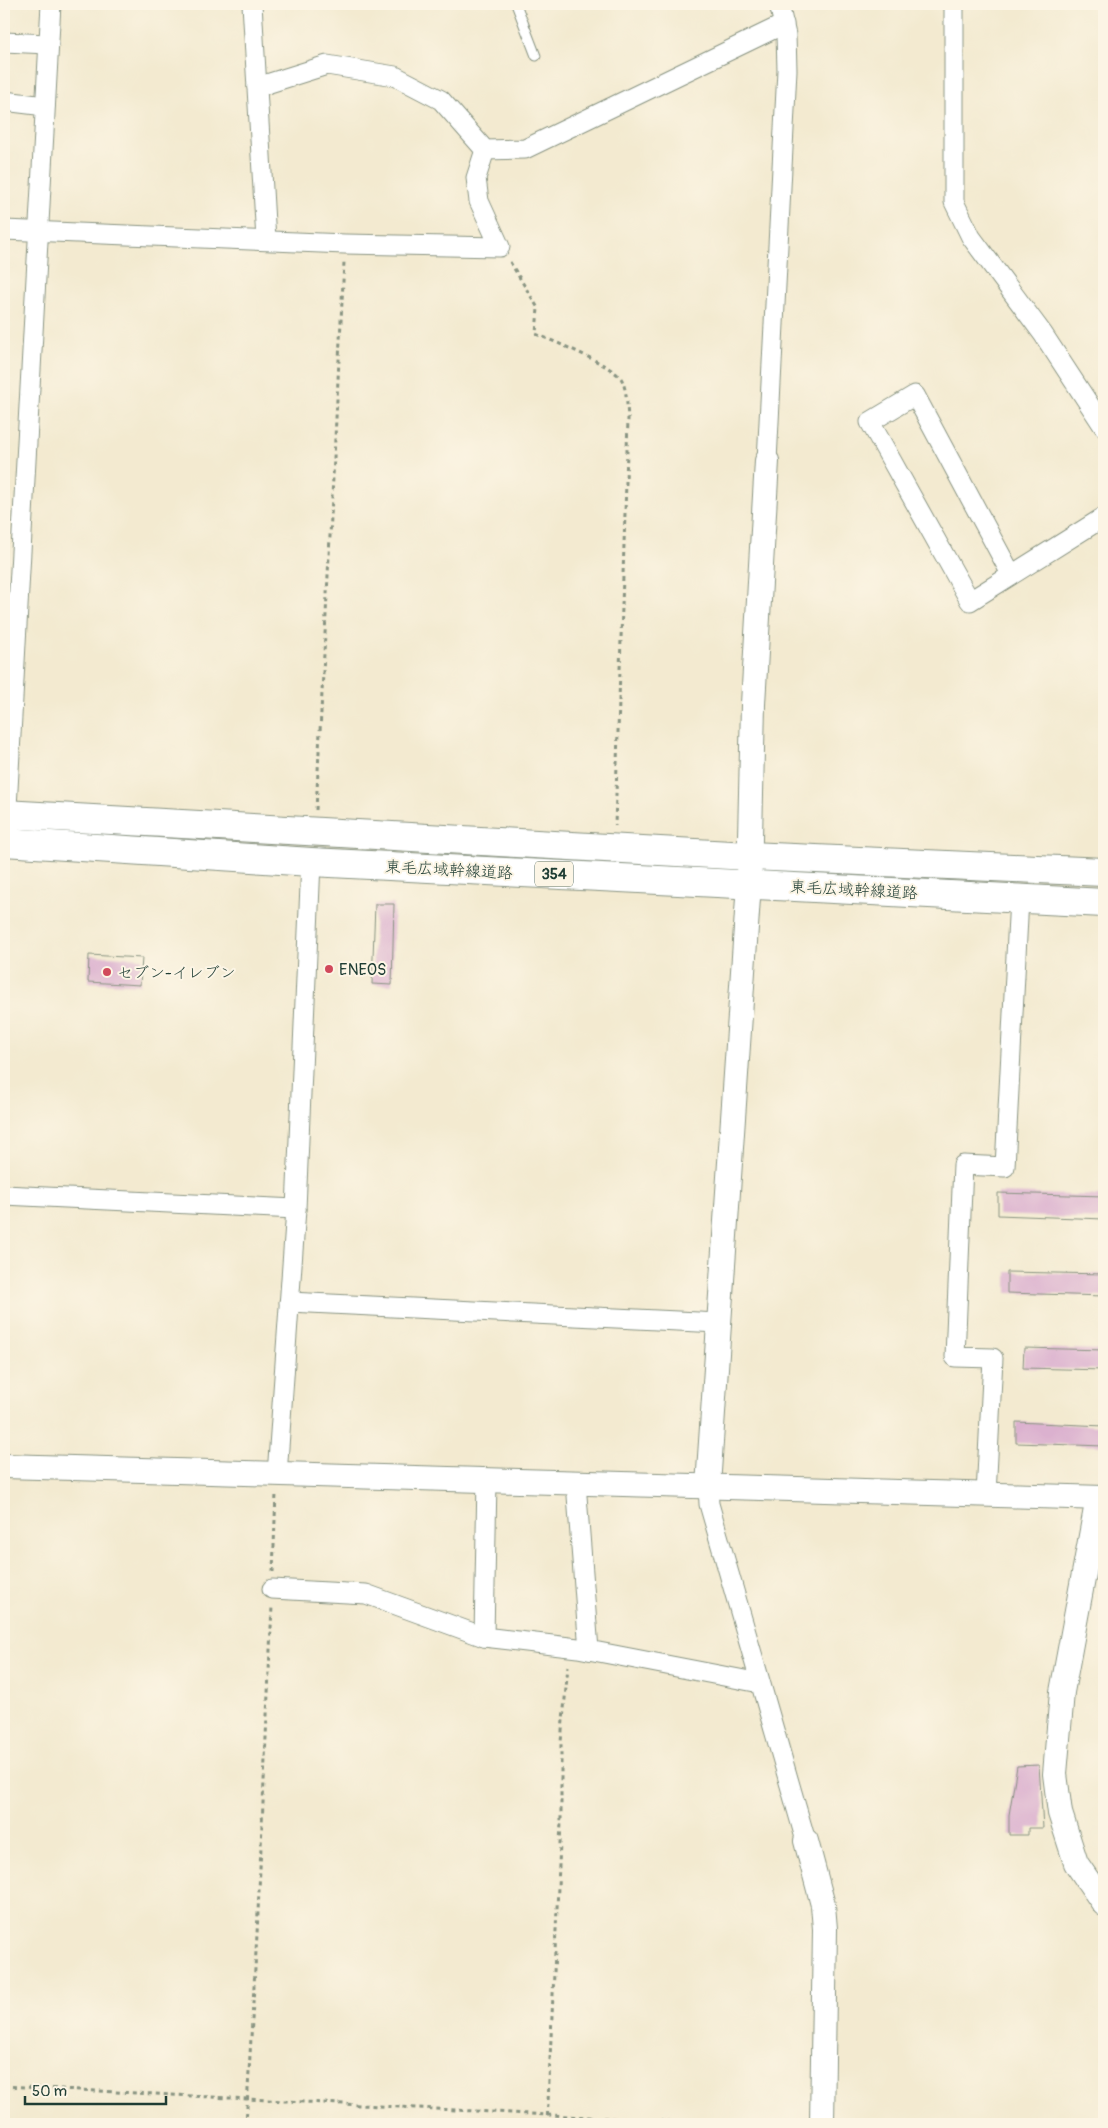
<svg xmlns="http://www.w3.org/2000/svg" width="1108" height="2128" font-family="Pangolin,'Klee One',sans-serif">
<rect width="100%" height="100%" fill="#fcf5e5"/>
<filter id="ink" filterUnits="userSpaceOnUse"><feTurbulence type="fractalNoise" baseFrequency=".02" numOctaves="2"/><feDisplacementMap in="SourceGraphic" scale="10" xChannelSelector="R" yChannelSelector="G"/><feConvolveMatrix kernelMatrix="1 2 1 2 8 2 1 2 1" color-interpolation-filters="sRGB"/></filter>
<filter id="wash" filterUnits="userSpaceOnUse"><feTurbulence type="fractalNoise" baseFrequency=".0096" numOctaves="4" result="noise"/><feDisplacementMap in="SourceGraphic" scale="20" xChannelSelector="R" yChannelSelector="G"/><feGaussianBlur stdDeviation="1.12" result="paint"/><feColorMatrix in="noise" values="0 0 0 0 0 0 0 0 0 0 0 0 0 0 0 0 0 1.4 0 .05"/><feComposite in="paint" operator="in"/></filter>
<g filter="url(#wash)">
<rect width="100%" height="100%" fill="#f3ead0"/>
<g id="blocks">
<g fill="#dbb1cf">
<path d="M 375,904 L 394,904 L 392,985 L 372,984 Z"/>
<path d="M 89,955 L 142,958 L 140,985 L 88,982 Z"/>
<path d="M 998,1193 L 1104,1196 L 1104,1219 L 998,1215 Z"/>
<path d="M 1007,1272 L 1104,1274 L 1104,1296 L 1007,1293 Z"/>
<path d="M 1024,1348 L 1104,1350 L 1104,1370 L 1023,1368 Z"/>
<path d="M 1016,1422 L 1104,1426 L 1104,1446 L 1016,1443 Z"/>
<path d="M 1039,1765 L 1043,1828 L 1028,1828 L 1028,1835 L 1009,1835 L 1009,1815 L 1017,1766 Z"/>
</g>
</g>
</g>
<g filter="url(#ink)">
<use href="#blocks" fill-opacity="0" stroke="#899482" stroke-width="1"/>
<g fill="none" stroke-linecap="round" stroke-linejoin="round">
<defs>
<path id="service" d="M 516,4 L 536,56"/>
<g id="minor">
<path d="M 252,4 L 266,240"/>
<path d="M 954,4 L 954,202 L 971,237 L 1043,334 L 1104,427"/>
<path d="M 4,42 L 48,44"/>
<path d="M 257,87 L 327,65 L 395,76 L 441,100 L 485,150 L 525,149 L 784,24"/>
<path d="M 4,101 L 45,106"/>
<path d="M 4,230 L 345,244 L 500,247 L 479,201 L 476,178 L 485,150"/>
<path d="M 767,461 L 787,70 L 786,35 L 779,4"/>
<path d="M 1011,574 L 915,395 L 870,422 L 970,601 L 1104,517"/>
<path d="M 6,826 L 51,4"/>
<path d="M 4,1195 L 296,1209"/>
<path d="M 289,1302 L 719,1323"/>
<path d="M 277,1475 L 296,1209 L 311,862"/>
<path d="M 487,1480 L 484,1637 L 578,1648 L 760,1683"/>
<path d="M 576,1483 L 589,1650"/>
<path d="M 708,1486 L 709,1504 L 806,1841"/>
<path d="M 986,1495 L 993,1358 L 955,1357 L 963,1165 L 1005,1167 L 1019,898"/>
<path d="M 272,1589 L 366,1594 L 484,1637"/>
</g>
<g id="tertiary">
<path d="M 4,1466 L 1104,1498"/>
<path d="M 708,1486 L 749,883 L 753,704 L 767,461"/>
<path d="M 1098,1498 L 1062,1692 L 1055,1774 L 1060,1813 L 1076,1863 L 1104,1904"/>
<path d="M 806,1841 L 823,1905 L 825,1929 L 822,2124"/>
</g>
<g id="trunk">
<path d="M 4,814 L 748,856 L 1104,872"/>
<path d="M 4,842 L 311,862 L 1104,903"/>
</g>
</defs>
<use href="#service" stroke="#899482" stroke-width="11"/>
<use href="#minor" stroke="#899482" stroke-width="21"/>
<use href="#tertiary" stroke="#899482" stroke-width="26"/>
<use href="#trunk" stroke="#899482" stroke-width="30"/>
<g stroke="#899482" stroke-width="3" stroke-dasharray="4 4" stroke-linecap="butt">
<path d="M 510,262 L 538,308 L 536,334 C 553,341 615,366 622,380 C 627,391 627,407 628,419 L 615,826"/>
<path d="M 316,810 L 344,262"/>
<path d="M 273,1572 L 276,1493"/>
<path d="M 4,2086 L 718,2124"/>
<path d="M 246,2124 L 257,1934 L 272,1606"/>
<path d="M 547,2124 L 561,1822 L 561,1742 L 568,1666"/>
</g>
<use href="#service" stroke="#fff" stroke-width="9"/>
<use href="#minor" stroke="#fff" stroke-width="19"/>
<use href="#tertiary" stroke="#fff" stroke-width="24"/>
<use href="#trunk" stroke="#fff" stroke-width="28"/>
</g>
</g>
<g fill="#d1495b" stroke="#fcf5e5" stroke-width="2">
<circle cx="329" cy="969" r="5"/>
<circle cx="107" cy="972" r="5"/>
</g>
<g text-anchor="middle" stroke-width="4" stroke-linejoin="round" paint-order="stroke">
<rect fill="#fcf5e5" stroke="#617469" stroke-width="1" x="535" y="861.5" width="38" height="25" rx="4"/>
<g font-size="15" font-weight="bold" fill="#1f3d34">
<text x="554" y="879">354</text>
</g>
<g font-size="16" fill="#1f3d34" stroke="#fcf5e5">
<text transform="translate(449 869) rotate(3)" y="6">東毛広域幹線道路</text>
<text transform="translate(854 889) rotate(3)" y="6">東毛広域幹線道路</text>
</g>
<g font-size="16" fill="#1f3d34" stroke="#fcf5e5" text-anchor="start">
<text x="339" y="975">ENEOS</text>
<text x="117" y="978">セブン-イレブン</text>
</g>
</g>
<rect width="1108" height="2128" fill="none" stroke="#fcf5e5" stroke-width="20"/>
<path d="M25 2096v8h141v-8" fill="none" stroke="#1f3d34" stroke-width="2.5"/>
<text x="32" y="2096" font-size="15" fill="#1f3d34" stroke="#fcf5e5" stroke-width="4" paint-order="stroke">50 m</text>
</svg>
